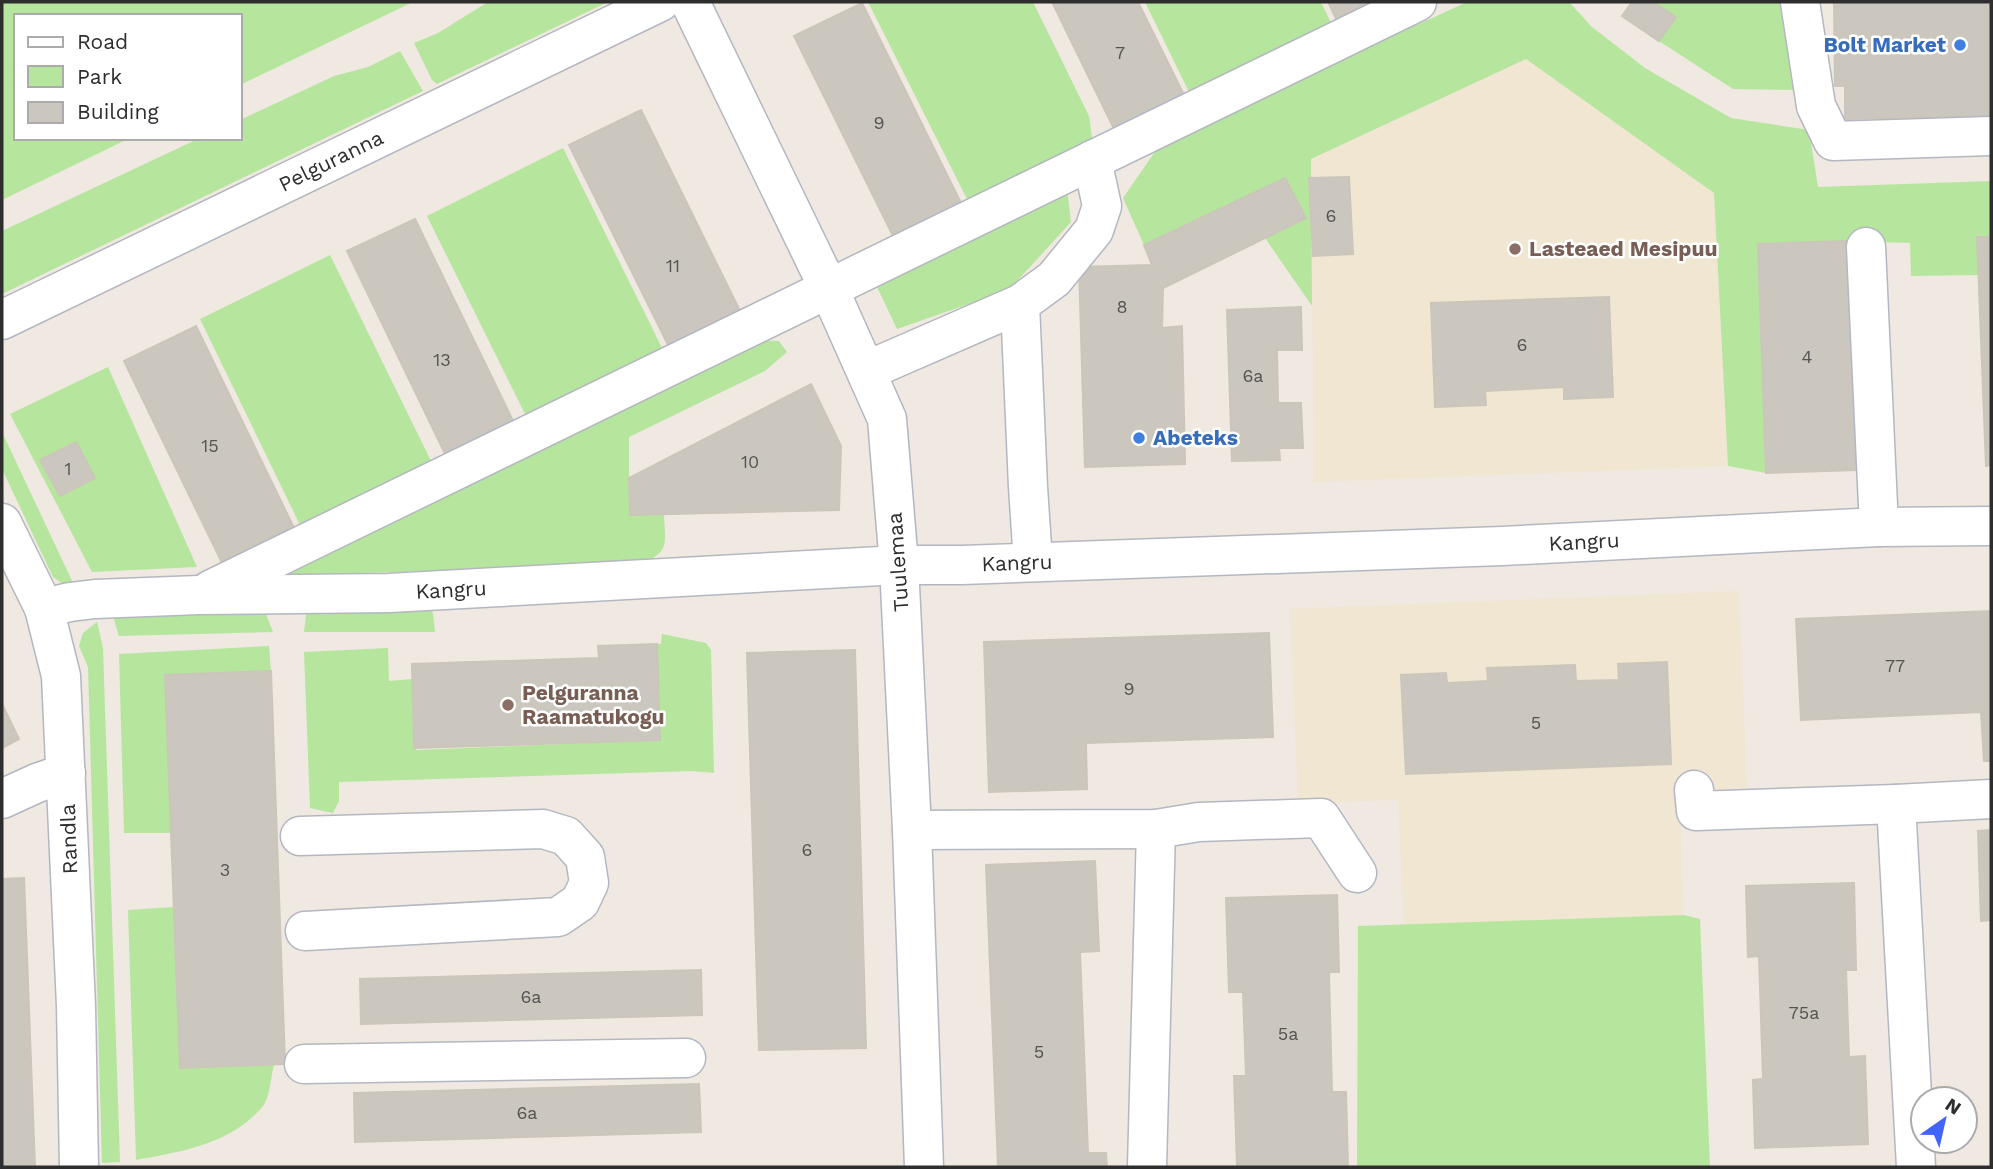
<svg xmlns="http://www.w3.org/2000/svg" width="1993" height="1169" font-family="'Work Sans',sans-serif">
<rect width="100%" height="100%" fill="#efe9e1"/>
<g fill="#f0e6d1">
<path d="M 1526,59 L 1714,193 L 1728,466 L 1314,482 L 1311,159 Z"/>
<path d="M 1739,591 L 1747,788 L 1679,791 L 1684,915 L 1404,926 L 1398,800 L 1298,803 L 1290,609 Z"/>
</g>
<g fill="#b6e59e" fill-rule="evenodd">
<path d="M 2,2 L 413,2 L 240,85 L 240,16 L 16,16 L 16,138 L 130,138 L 2,200 Z"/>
<path d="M 488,2 L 608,2 L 437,84 L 432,80 L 414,43 L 438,33 Z"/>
<path d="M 868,2 L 1033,2 L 1089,116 L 1093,145 L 970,205 Z"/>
<path d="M 1145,2 L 1321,2 L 1332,25 L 1190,94 Z"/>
<path d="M 1467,2 L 1569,2 L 1592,27 L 1645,68 L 1731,118 L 1809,130 L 1818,187 L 1991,181 L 1991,236 L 1977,237 L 1978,275 L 1911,276 L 1910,243 L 1848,241 L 1758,244 L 1766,473 L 1728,466 L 1714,193 L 1526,59 L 1311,159 L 1312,306 L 1265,238 L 1285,179 L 1144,245 L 1123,198 L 1161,143 Z"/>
<path d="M 1653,2 L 1781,3 L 1796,90 L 1733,89 L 1659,41 L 1676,17 Z"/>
<path d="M 400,51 L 423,91 L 2,294 L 2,231 L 200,138 L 240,138 L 240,120 L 334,76 L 368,67 Z"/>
<path d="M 563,148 L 662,348 L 526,416 L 427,216 Z"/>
<path d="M 1065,173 L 1071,222 L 1009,290 L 897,329 L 869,270 Z"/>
<path d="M 330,255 L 431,461 L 300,525 L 200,319 Z"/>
<path d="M 737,340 L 779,341 L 787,352 L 765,371 L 629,437 L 629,478 L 664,514 C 665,545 671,552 638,565 L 287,575 L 292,556 Z"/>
<path d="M 108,367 L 197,567 L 92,572 L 10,414 ZM 76,442 L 95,478 L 60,496 L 41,460 Z"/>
<path d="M 2,432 L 74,585 L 63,584 L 53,577 L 2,469 Z"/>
<path d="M 425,604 L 433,613 L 435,632 L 304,632 L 307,606 Z"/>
<path d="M 252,608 L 266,614 L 273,632 L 119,636 L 112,613 Z"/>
<path d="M 97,622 L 103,648 L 120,1162 L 102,1163 L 88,667 L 79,646 L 83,633 Z"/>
<path d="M 662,634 L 706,643 L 711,650 L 714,773 L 692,771 L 339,782 L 339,801 L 333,813 L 310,808 L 304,652 L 388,648 L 389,681 L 412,679 L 416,750 L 660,740 L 657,644 L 661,644 Z"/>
<path d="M 269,646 L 271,671 L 165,675 L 171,833 L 124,833 L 119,654 Z"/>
<path d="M 174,907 L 180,1068 L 274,1065 C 271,1076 270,1097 263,1106 C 232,1144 180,1152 136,1160 L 128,910 Z"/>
<path d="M 1684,915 L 1700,919 L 1710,1167 L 1357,1167 L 1358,926 Z"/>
</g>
<g fill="#cbc7bf" stroke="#cbc5ba" stroke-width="2">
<path d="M 1052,2 L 1138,2 L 1188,103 L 1118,137 Z"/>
<path d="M 1328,2 L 1393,2 L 1340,27 Z"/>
<path d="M 1632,2 L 1653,2 L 1676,17 L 1659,41 L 1622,16 Z"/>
<path d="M 1834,2 L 1991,2 L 1991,116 L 1845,119 L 1845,86 L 1835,86 Z"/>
<path d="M 862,3 L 964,209 L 896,242 L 794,36 Z"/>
<path d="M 641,110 L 743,317 L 672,353 L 569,145 Z"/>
<path d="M 1349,177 L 1353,254 L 1313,256 L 1309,178 Z"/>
<path d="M 1285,178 L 1306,218 L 1163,288 L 1162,328 L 1182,326 L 1185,464 L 1085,467 L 1079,267 L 1152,265 L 1144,245 Z"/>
<path d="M 415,219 L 516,427 L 448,460 L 347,251 Z"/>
<path d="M 1977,237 L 1991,237 L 1991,465 L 1986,466 Z"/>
<path d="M 1848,241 L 1857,470 L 1766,473 L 1758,244 Z"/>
<path d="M 1609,297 L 1613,397 L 1564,399 L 1564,387 L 1485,391 L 1486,405 L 1435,407 L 1431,303 Z"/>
<path d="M 1301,307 L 1302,350 L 1277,350 L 1278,403 L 1301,403 L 1303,448 L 1279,448 L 1280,460 L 1232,461 L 1227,310 Z"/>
<path d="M 196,326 L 296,532 L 224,567 L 124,361 Z"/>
<path d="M 811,384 L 841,446 L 839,510 L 630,515 L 629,478 Z"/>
<path d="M 76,442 L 95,478 L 60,496 L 40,460 Z"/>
<path d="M 1991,611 L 1991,761 L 1984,761 L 1981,712 L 1801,720 L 1796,619 Z"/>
<path d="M 1269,633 L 1273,737 L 1086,743 L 1087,789 L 989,792 L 984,642 Z"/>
<path d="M 657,644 L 660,740 L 414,748 L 412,664 L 599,658 L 598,646 Z"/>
<path d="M 855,650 L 866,1048 L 759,1050 L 747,653 Z"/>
<path d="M 1667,662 L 1671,764 L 1406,774 L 1401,675 L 1446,673 L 1447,683 L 1488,681 L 1487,668 L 1575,665 L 1576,681 L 1619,680 L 1618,664 Z"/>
<path d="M 271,671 L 285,1064 L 180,1068 L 165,675 Z"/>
<path d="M 2,704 L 19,739 L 2,748 Z"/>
<path d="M 1991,830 L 1991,920 L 1981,921 L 1978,831 Z"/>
<path d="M 1095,861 L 1099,951 L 1080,952 L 1088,1153 L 1106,1153 L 1107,1167 L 998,1167 L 986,865 Z"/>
<path d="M 24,878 L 35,1167 L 2,1167 L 2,879 Z"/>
<path d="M 1854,883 L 1856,970 L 1846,970 L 1849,1057 L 1865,1056 L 1868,1144 L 1755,1148 L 1753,1080 L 1763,1079 L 1759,956 L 1748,957 L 1746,886 Z"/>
<path d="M 1337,895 L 1339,972 L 1329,972 L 1332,1092 L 1346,1092 L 1348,1167 L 1237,1167 L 1234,1076 L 1246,1076 L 1243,992 L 1229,992 L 1226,898 Z"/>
<path d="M 701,970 L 702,1015 L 361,1024 L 360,979 Z"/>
<path d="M 699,1084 L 701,1132 L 355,1142 L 354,1093 Z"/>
</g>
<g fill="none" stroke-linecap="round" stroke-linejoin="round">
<defs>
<g id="minor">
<path d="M 690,2 L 829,289 L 887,419 L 899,565 L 912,830 L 924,1167"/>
<path d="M 1800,2 L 1816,106 L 1833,141 L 1991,136"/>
<path d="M 1866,247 L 1879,527"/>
<path d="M 1020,304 L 1028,487 L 1033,562"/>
<path d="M 2,320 L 660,2"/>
<path d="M 866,371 L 1020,304 L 1054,279 L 1094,230 L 1102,206 L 1092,160"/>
<path d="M 2,523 L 44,608 L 61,676 L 76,1006 L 79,1167"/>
<path d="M 210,590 L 1417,2"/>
<path d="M 44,608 L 70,602 L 95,599 L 199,595 L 389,593 L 899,565 L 962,565 L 1502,546 L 1879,527 L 1991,526"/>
<path d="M 1694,790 L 1696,811 L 1896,804"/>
<path d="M 2,799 L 37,783 L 66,773"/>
<path d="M 912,830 L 1156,829 L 1199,822 L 1321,818 L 1357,873"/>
<path d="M 300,836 L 543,829 L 566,836 L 585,857 L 589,883 L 580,902 L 558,917 L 305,931"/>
<path d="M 304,1064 L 686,1058"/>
<path d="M 1147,1167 L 1156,829"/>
<path d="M 1916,1167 L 1896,804 L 1991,799"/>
</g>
</defs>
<use href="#minor" stroke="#b4b7c1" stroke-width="41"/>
<use href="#minor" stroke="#fff" stroke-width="38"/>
</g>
<g fill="#3f7fe0" stroke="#fff" stroke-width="2.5">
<circle cx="1960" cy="45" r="7"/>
<circle cx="1139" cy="438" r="7"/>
</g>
<g fill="#8d6e63" stroke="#fff" stroke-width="2.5">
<circle cx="1515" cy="249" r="7"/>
<circle cx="508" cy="705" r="7"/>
</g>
<g text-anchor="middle" stroke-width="5" stroke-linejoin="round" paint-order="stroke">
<g font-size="18" fill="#555452">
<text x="1120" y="59">7</text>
<text x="879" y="129">9</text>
<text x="1331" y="222">6</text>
<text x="673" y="272">11</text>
<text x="1122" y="313">8</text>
<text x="1522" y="351">6</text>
<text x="1807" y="363">4</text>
<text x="442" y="366">13</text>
<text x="1253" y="382">6a</text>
<text x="210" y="452">15</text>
<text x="750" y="468">10</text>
<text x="68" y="475">1</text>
<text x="1895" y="672">77</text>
<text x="1129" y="695">9</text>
<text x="1536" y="729">5</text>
<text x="807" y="856">6</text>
<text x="225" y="876">3</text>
<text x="531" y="1003">6a</text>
<text x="1804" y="1019">75a</text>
<text x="1288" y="1040">5a</text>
<text x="1039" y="1058">5</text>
<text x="527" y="1119">6a</text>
</g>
<g font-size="21" font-weight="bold" fill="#366cbe" stroke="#fff" text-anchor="end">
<text x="1946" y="52">Bolt Market</text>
<text x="1153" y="445" text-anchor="start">Abeteks</text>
</g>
<g font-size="21" fill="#2e2e2e" stroke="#fff">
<text transform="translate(331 161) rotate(-26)" y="7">Pelguranna</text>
<text transform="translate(1584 542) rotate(-3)" y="7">Kangru</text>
<text transform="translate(898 562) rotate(-94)" y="7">Tuulemaa</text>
<text transform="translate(1017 563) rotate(-2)" y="7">Kangru</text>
<text transform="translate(451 590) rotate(-3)" y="7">Kangru</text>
<text transform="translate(69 839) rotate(-92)" y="7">Randla</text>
</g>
<g font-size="21" font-weight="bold" fill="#785e54" stroke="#fff" text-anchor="start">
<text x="1529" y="256">Lasteaed Mesipuu</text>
<text x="522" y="700">Pelguranna<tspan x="522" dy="24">Raamatukogu</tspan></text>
</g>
</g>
<rect width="1993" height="1169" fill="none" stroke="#2e2e2e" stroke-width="7"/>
<rect x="14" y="14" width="228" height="126" fill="#ffffff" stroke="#ababab" stroke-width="2"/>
<rect x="28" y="37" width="35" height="10" fill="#ffffff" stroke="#ababab" stroke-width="2"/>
<text x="77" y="49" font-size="21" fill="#2e2e2e">Road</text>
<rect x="28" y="66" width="35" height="21" fill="#b6e59e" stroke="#ababab" stroke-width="2"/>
<text x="77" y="84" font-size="21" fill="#2e2e2e">Park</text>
<rect x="28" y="102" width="35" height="21" fill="#cbc7bf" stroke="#ababab" stroke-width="2"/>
<text x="77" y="119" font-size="21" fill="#2e2e2e">Building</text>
<g transform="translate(1944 1120) rotate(34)"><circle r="33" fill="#ffffff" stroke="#ababab" stroke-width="2"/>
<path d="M0-5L12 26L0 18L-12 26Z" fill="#4264fb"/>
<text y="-10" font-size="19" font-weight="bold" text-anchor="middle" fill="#2e2e2e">N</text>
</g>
</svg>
